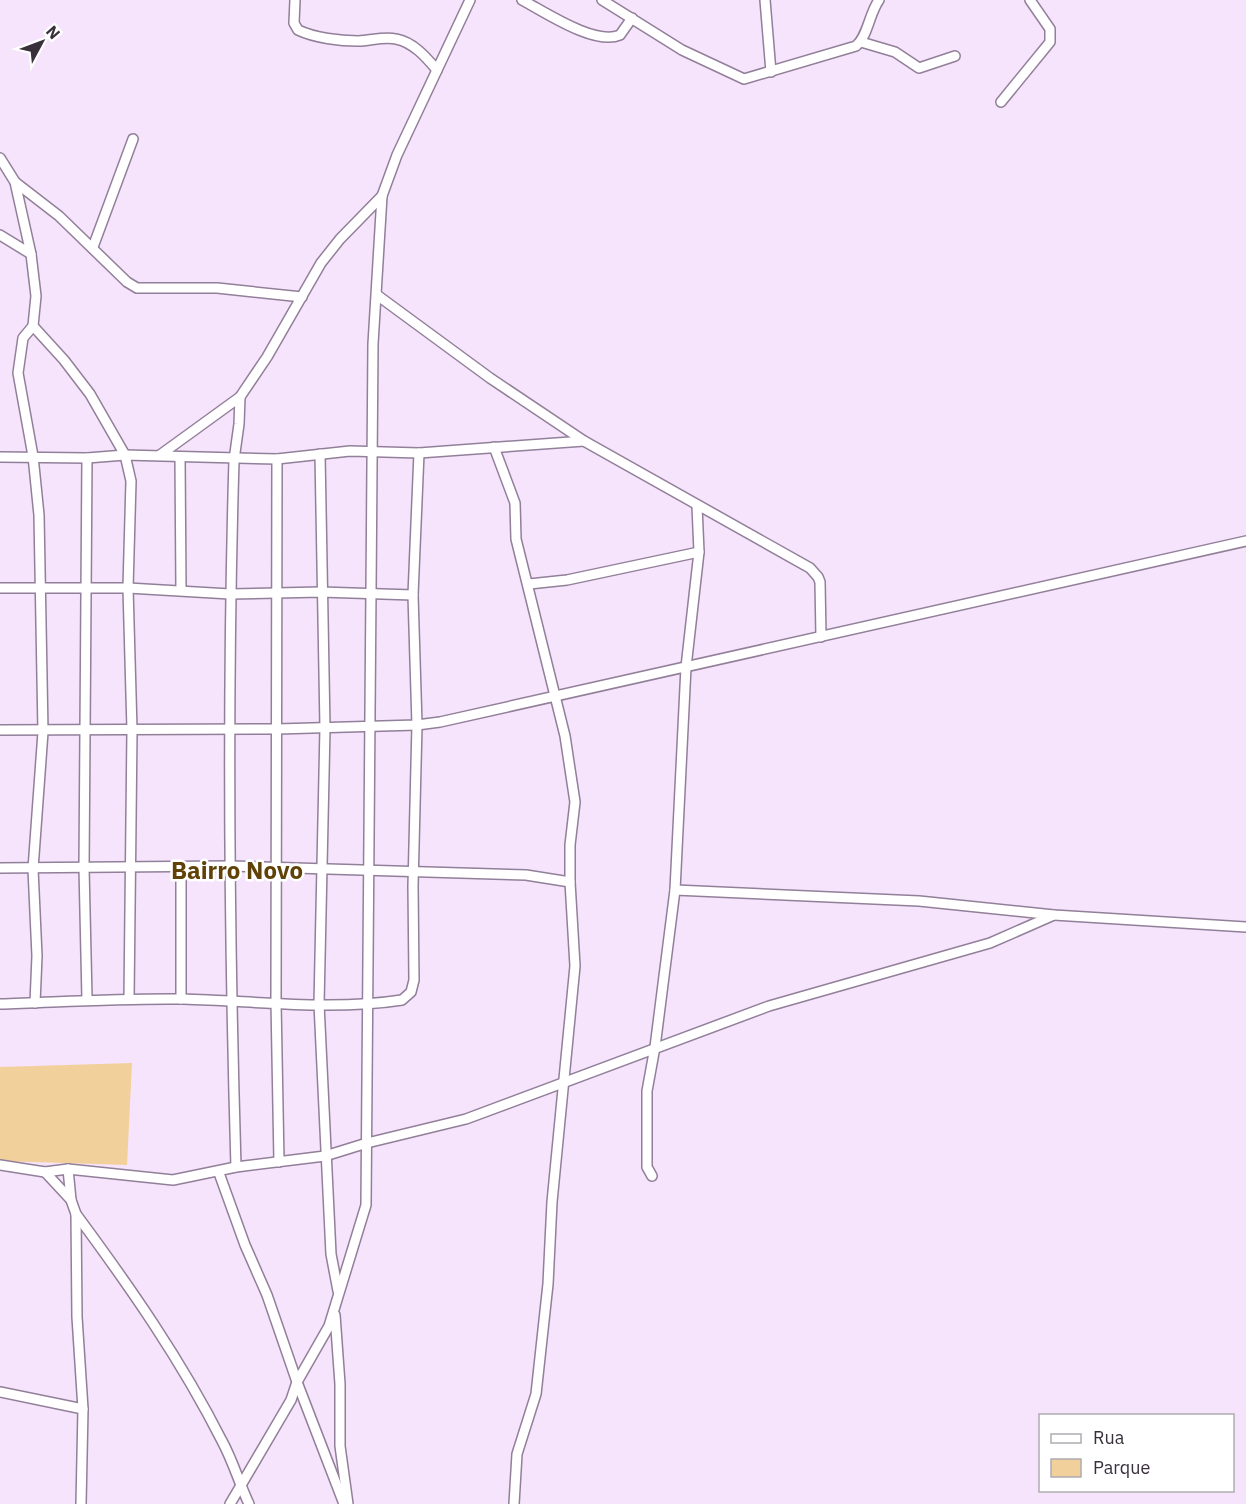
<svg xmlns="http://www.w3.org/2000/svg" width="1246" height="1504" font-family="'IBM Plex Sans',sans-serif">
<rect width="100%" height="100%" fill="#f5e4fb"/>
<path fill="#f2d09b" d="M 132,1063 L 127,1165 L 0,1161 L 0,1067 Z"/>
<g fill="none" stroke-linecap="round" stroke-linejoin="round">
<defs>
<g id="minor">
<path d="M 295,0 L 294,23 L 298,30 C 315,38 340,41 358,41 C 370,41 384,36 396,39 C 413,42 426,57 437,70"/>
<path d="M 522,0 C 545,12 595,46 620,35 L 632,18"/>
<path d="M 602,0 L 682,50 L 744,79 L 856,46 C 868,36 869,14 879,0"/>
<path d="M 765,0 L 771,72"/>
<path d="M 861,42 L 895,52 L 919,68 L 955,56"/>
<path d="M 1001,102 L 1050,42 L 1050,29 L 1030,0"/>
<path d="M 0,158 L 15,182 L 31,254 L 36,296 L 33,326 L 64,360 L 90,394 L 125,455 L 131,481 L 128,588 L 132,730 L 129,999"/>
<path d="M 15,182 L 59,216 L 127,282 L 137,288 L 217,288 L 302,297"/>
<path d="M 0,235 L 31,254"/>
<path d="M 93,247 L 133,139"/>
<path d="M 377,295 L 490,378 L 584,441 L 810,568 L 818,577 L 820,582 L 821,637"/>
<path d="M 33,326 L 23,338 L 18,373 L 33,456 L 39,515 L 43,732 L 33,869 L 37,956 L 35,1003"/>
<path d="M 494,447 L 515,503 L 516,539 L 565,736 L 575,802 L 570,845 L 570,882 L 575,966 L 552,1202 L 548,1284 L 536,1394 L 517,1454 L 514,1504"/>
<path d="M 320,454 L 325,728 L 319,1004 L 331,1254 L 338,1291"/>
<path d="M 160,455 L 240,397 L 267,357 L 321,263 L 340,239 L 382,196"/>
<path d="M 0,457 L 87,458 L 125,455 L 277,459 L 350,451 L 419,453 L 584,441"/>
<path d="M 180,457 L 181,590"/>
<path d="M 277,459 L 276,1002 L 279,1162"/>
<path d="M 529,584 L 567,580 L 699,552"/>
<path d="M 0,588 L 128,588 L 230,594 L 321,592 L 413,595"/>
<path d="M 0,730 L 277,729 L 417,725 L 440,722 L 1246,541"/>
<path d="M 181,866 L 181,999"/>
<path d="M 0,868 L 231,866 L 526,875 L 570,882"/>
<path d="M 675,890 L 919,901 L 1054,915 L 1246,927"/>
<path d="M 87,999 L 84,868 L 87,458"/>
<path d="M 0,1004 C 61,1002 122,998 183,999 C 256,1001 331,1011 402,1000 L 411,992 L 414,980 L 413,886 L 417,725 L 413,595 L 419,453"/>
<path d="M 0,1165 L 45,1172 L 68,1169 L 173,1180 L 236,1167 L 325,1156 L 367,1143 L 466,1119 L 769,1006 L 990,943 L 1054,915"/>
<path d="M 236,1167 C 229,932 227,696 234,460 L 239,424 L 240,397"/>
<path d="M 68,1169 L 71,1200"/>
<path d="M 45,1172 L 71,1200 L 76,1214 C 130,1287 181,1360 222,1441 C 233,1461 239,1483 249,1504"/>
<path d="M 219,1173 L 245,1245 L 267,1295 L 297,1382 L 344,1504"/>
<path d="M 652,1176 L 647,1167 L 647,1091 L 655,1047 L 675,890 L 686,667 L 699,552 L 697,506"/>
<path d="M 76,1214 L 77,1317 L 83,1409 L 81,1504"/>
<path d="M 335,1315 L 340,1384 L 340,1446 L 348,1504"/>
<path d="M 0,1392 L 83,1409"/>
<path d="M 230,1504 L 291,1400 L 297,1382 L 329,1326 L 366,1205 L 373,344 L 382,196 L 397,155 L 470,0"/>
</g>
</defs>
<use href="#minor" stroke="#927f99" stroke-width="12"/>
<use href="#minor" stroke="#fff" stroke-width="9"/>
</g>
<g text-anchor="middle" stroke-width="5" stroke-linejoin="round" paint-order="stroke">
<g font-size="24" font-weight="bold" fill="#604208" stroke="#fff">
<text x="237" y="879">Bairro Novo</text>
</g>
</g>
<rect x="1039" y="1414" width="195" height="78" fill="#ffffff" stroke="#afacb1" stroke-width="1.5"/>
<rect x="1051" y="1434" width="30" height="9" fill="#ffffff" stroke="#afacb1" stroke-width="1.5"/>
<text x="1093" y="1444" font-size="18" fill="#38303b">Rua</text>
<rect x="1051" y="1459" width="30" height="18" fill="#f2d09b" stroke="#afacb1" stroke-width="1.5"/>
<text x="1093" y="1474" font-size="18" fill="#38303b">Parque</text>
<g transform="translate(42 42) rotate(49)" stroke="#ffffff" stroke-width="4.5" paint-order="stroke">
<path d="M0-4.5L10 22L0 15L-10 22Z" fill="#38303b"/>
<text y="-9" font-size="16" font-weight="bold" text-anchor="middle" fill="#38303b">N</text>
</g>
</svg>
